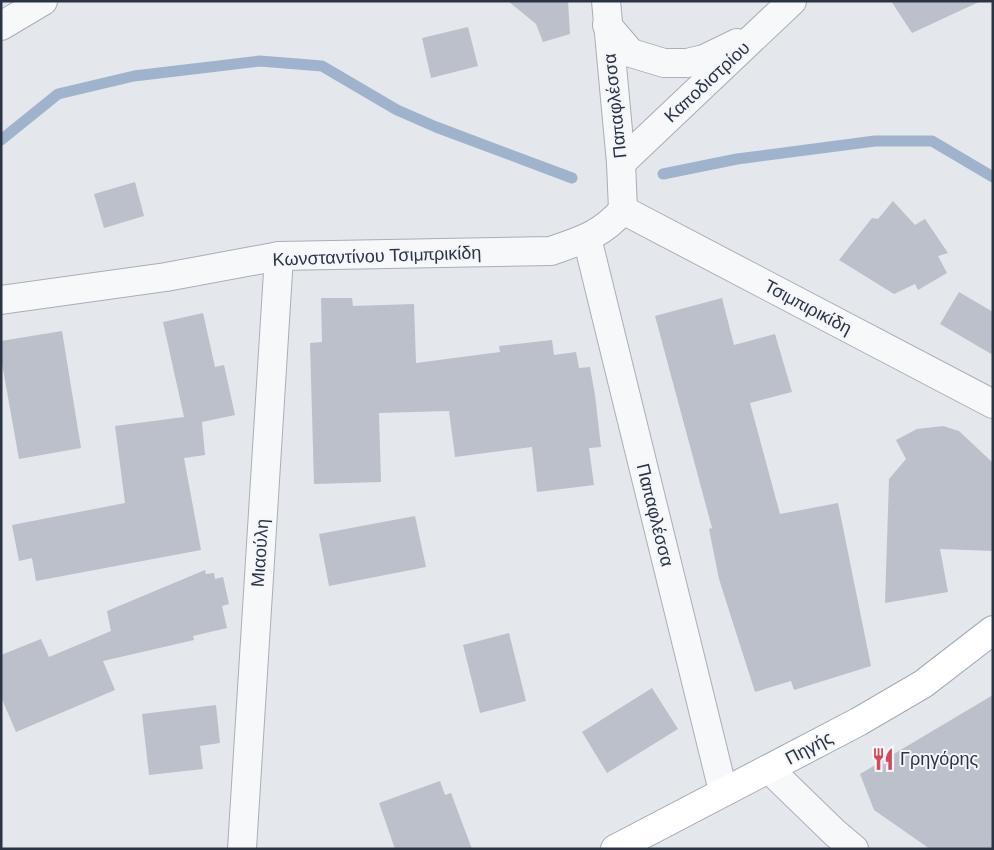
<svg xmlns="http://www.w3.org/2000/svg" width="994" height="850" font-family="'Nunito Sans',sans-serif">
<rect width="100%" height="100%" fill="#e4e7ec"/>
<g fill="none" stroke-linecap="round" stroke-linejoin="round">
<g stroke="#9fb4cc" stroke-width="11">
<path d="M 1,140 L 58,94 L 134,76 L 260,61 L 322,66 L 397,110 L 436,127 L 572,178"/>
<path d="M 663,174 L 737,159 L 875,141 L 932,141 L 993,177"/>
</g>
</g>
<g fill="#bbc0ca">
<path d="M 508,1 L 568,1 L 570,34 L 543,42 L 536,24 Z"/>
<path d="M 891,1 L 981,1 L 912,33 Z"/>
<path d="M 468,27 L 478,66 L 431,78 L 422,38 Z"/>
<path d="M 135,182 L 144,216 L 104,228 L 94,194 Z"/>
<path d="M 893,201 L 915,225 L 925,219 L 948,253 L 938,256 L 947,273 L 918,290 L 915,284 L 894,294 L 839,260 L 872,218 L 878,219 Z"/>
<path d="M 959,292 L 993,312 L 993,355 L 940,324 Z"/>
<path d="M 321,298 L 352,298 L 353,306 L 414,304 L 416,363 L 500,352 L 499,346 L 552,340 L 554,355 L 576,352 L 579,368 L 590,367 L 595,395 L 601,447 L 589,448 L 594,485 L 537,492 L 532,447 L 455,457 L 449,411 L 379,413 L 381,482 L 314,484 L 310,343 L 322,342 Z"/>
<path d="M 722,298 L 734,345 L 775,334 L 792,392 L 750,403 L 780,514 L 838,503 L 871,666 L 794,690 L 791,681 L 755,692 L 719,579 L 709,529 L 712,528 L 655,316 Z"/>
<path d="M 203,313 L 215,367 L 224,365 L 235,415 L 202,422 L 205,455 L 184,458 L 201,550 L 36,581 L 32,558 L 19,561 L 12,525 L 125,503 L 115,426 L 184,417 L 163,322 Z"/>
<path d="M 62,331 L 81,448 L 19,459 L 1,358 L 1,341 Z"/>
<path d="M 943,426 L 959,431 L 993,463 L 993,551 L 940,549 L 948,592 L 885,603 L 889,479 L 906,459 L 896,440 L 917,429 Z"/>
<path d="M 415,516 L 426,567 L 329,586 L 319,534 Z"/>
<path d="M 205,570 L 206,574 L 214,573 L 215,579 L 223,577 L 229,604 L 222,606 L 227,628 L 193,636 L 194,640 L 103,661 L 115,690 L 16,732 L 1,697 L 1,655 L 41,639 L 49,657 L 111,631 L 107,611 Z"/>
<path d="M 509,633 L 526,701 L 480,713 L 463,645 Z"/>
<path d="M 652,688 L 678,729 L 607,773 L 582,732 Z"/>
<path d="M 993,695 L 993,849 L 930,849 L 874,810 L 860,774 Z"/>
<path d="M 216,705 L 220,743 L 200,746 L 203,769 L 149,775 L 142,714 Z"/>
<path d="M 440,781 L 445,795 L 451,793 L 472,849 L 395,849 L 379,803 Z"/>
</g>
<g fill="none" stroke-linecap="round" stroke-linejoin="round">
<defs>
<g id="minor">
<path d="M 606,1 L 621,163 L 623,210"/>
<path d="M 607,25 L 631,53 L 664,63 L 687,63 L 704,59 L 737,43"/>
<path d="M 1,26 L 43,1"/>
<path d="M 621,163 L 792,1"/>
<path d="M 623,210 L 993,404"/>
<path d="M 587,238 L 723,791"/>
<path d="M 1,300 L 166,277 L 279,256 L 551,251 C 582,240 601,235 623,210"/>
<path d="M 769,769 L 835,833 L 854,849"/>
<path d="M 242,849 L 279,256"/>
</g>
<path id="major" d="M 615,849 L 858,722 L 923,684 L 993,630"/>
</defs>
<use href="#minor" stroke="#a9aeb7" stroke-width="30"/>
<use href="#major" stroke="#a3abb8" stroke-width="30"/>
<use href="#minor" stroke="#f7f8fa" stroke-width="28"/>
<use href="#major" stroke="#fff" stroke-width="28"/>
</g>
<defs>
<symbol id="restaurant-bare" viewBox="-9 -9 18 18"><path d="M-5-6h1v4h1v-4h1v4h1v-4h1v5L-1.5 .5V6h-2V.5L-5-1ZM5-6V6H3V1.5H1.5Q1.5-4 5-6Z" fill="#d1495b" stroke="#f4f6f9" stroke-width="2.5" paint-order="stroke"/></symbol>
</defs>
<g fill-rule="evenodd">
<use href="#restaurant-bare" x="867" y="743" width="32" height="32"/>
</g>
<g text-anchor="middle" stroke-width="4" stroke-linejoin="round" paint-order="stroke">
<g font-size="18" fill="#2b3445" stroke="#f4f6f9">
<text transform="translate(707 82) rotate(-43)" y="6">Καποδιστρίου</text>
<text transform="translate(615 106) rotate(-96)" y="6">Παπαφλέσσα</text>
<text transform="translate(377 256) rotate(-2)" y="6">Κωνσταντίνου Τσιμπρικίδη</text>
<text transform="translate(808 307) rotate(28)" y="6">Τσιμπιρικίδη</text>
<text transform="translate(655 515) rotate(76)" y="6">Παπαφλέσσα</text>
<text transform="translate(260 553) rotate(-86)" y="6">Μιαούλη</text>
<text transform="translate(809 748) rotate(-28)" y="6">Πηγής</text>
</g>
<g font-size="18" fill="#2b3445" stroke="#f4f6f9" text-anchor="start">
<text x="900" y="765">Γρηγόρης</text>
</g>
</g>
<rect width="994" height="850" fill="none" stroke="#2b3445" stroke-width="5"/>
</svg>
